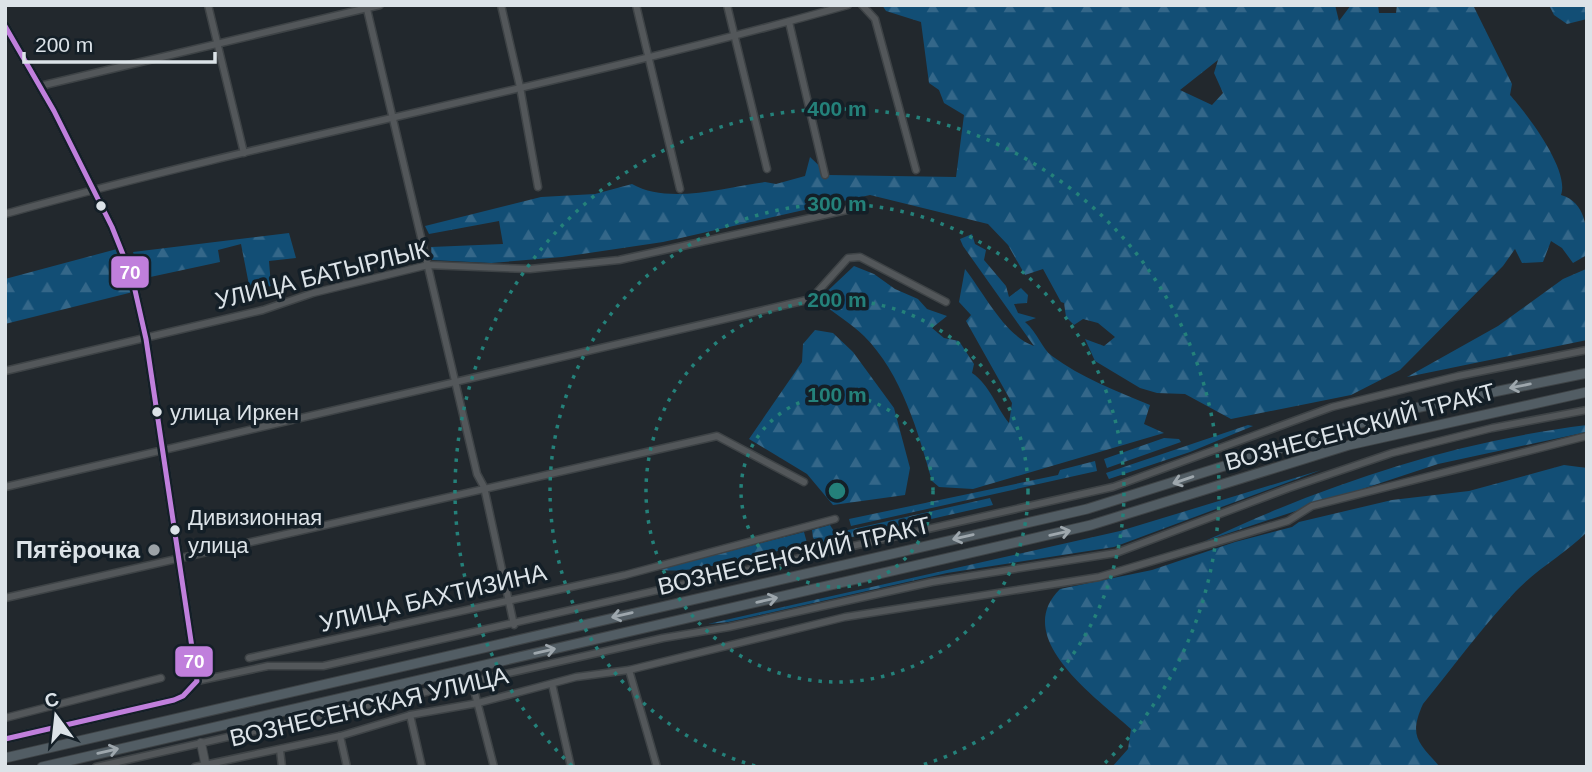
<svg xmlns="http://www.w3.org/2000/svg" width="1592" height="772" font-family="Arial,sans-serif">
<defs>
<pattern id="forest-firs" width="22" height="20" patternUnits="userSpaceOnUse" patternTransform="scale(1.75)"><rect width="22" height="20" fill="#124e75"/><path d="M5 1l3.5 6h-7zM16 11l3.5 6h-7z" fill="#346789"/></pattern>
</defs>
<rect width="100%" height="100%" fill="#22282d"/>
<g fill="url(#forest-firs)" fill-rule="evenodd">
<path d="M 882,5 L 1335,5 L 1339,21 L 1351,5 L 1378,5 L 1379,13 L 1396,13 L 1397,5 L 1473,5 L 1512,84 L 1510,95 C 1527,114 1570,170 1561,195 C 1588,203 1587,232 1587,255 L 1573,263 L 1562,248 L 1551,241 L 1543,262 L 1522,263 L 1515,249 L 1503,266 L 1400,370 L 1351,395 L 1231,419 L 1185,394 L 1157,393 L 1140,388 L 1095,361 L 1085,339 L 1104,346 L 1115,337 L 1098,323 L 1083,319 L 1074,325 L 1066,317 L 1064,303 L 1061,302 L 1043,269 L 1025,275 L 1008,245 L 988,224 L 870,195 L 663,242 L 562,257 L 491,263 L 432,260 L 431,247 L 503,244 L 499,221 L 429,234 L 425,226 L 541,197 L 595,194 L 632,184 C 669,205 725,187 765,182 L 776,184 L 805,176 L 810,157 L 829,175 L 956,177 L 964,115 L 944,103 L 939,90 L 929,83 L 921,22 L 886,11 ZM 1218,60 L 1214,73 L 1223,93 L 1212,105 L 1180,90 Z"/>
<path d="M 1549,5 L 1587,5 L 1587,19 L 1567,24 L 1554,15 Z"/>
<path d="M 289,233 L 296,258 L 269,261 L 271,286 L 250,290 L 241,244 L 218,250 L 220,262 L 141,279 L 133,252 Z"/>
<path d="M 972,234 L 975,244 L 986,250 L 984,260 L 1006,286 L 1009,297 L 1021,288 L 1028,295 L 1027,303 L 1014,304 L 1018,313 L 1036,318 L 1025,322 C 1038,333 1042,349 1052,356 C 1080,377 1118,392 1150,405 L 1144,424 L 1164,433 L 973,489 L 939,487 L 932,481 C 918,432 902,374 864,336 C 852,324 832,312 818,300 L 854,266 L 874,274 L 895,289 L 918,299 L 927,309 L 947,316 L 932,328 L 944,338 L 959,341 L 974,364 L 972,373 C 990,385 996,407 1009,423 L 1012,403 L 966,321 L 971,315 L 959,302 L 965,269 C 984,293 1005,336 1034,346 L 963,246 L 960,239 Z"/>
<path d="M 117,249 L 123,259 L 133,292 L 5,324 L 5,279 Z"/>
<path d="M 1586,269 L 1587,340 L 1407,377 L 1498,326 L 1563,279 Z"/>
<path d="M 815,330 L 833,333 L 853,352 L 894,408 L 910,468 L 905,495 L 833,505 L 807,474 L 749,439 L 802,362 L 803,344 Z"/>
<path d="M 1248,425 L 1253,426 L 1190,452 L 1109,479 L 1106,473 Z"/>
<path d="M 1587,425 L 1587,432 L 1438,464 L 1205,541 C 1327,484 1452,442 1587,425 Z"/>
<path d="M 1164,438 L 1179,439 L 1181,442 L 1107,468 L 1104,459 Z"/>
<path d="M 1095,461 L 1097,471 L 851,526 L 849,519 L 1058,475 L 1060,470 Z"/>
<path d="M 1564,465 L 1587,468 L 1587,532 C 1565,554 1538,568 1516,591 C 1483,626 1453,667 1423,704 C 1408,737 1419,743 1440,767 L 1112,767 L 1128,749 L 1131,729 C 1098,699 1010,638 1060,589 L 1152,570 L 1235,542 L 1292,527 L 1299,522 L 1392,500 L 1469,491 Z"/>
<path d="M 1321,470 L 1114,547 L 947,573 L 728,622 L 708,624 L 1120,531 Z"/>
<path d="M 990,498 L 993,505 L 821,544 L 813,538 L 812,530 L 830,525 L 835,533 Z"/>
<path d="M 804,532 L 807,543 C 779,551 682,577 660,569 Z"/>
</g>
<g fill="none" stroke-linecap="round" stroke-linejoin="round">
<defs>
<g id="street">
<path d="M 208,5 L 244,153"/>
<path d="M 366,5 L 477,474 L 484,487 L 514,625"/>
<path d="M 501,5 L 520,87 L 538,187"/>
<path d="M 636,5 L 680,189"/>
<path d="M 727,5 L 767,169"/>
<path d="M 862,5 L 875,19 L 916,170"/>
<path d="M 789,22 L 825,175"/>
<path d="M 40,86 L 380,5"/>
<path d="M 5,214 C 284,136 569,84 848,5"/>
<path d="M 5,371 L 263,310 L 313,293 L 428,265 L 530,269 L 619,260 L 856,208"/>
<path d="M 5,487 L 811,299 L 848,258 L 860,257 L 946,302"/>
<path d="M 5,598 L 717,436 L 804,482"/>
<path d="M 249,658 L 625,575 L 835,519"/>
<path d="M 629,670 L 657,767"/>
<path d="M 197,681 L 268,666 L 323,666 L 1113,487 L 1332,407 L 1458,376 L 1587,350"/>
<path d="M 472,682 L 494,767"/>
<path d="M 552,684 L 571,767"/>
<path d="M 410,715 L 422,767"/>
<path d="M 5,718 L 161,678"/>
<path d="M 340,736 L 347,767"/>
<path d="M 280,750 L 282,767"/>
<path d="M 96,767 L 663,638 L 729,627 L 932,582 L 1116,553 L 1289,488 L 1392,453 L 1492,428 L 1587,410"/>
<path d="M 195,767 L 340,736 L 410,715 L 478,703 L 576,677 L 629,670 L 845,617 L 1099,577 L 1288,521 L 1312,506 L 1587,436"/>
</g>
<g id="secondary">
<path d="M 5,26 L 54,111 L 112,227 L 132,277 L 146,339 L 197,681 L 183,696 L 174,700 L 5,739"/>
<path d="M 201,743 L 206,767"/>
</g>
<g id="primary">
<path d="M 5,758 L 1087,509 L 1396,412 L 1587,373"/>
<path d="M 42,767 L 1091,525 L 1349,445 L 1587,392"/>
</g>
</defs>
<use href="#street" stroke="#3e4346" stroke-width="9"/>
<use href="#secondary" stroke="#3e4346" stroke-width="10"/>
<use href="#primary" stroke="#3e4346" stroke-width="11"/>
<use href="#street" stroke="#53575a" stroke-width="6"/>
<use href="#secondary" stroke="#53575a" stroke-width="8"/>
<use href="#primary" stroke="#525d64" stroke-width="9"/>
<defs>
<path id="bus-1" d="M 5,26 L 54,111 L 112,227 L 132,277 L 146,339 L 197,681 L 183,696 L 174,700 L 5,739"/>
</defs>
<use href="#bus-1" stroke="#141f27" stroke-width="10"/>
<use href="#bus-1" stroke="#c07fdc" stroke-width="5"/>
</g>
<defs><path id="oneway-shaft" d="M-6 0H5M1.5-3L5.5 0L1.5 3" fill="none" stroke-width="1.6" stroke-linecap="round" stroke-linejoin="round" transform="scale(1.75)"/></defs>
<g stroke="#9ea7ad">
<use href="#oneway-shaft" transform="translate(1520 386) rotate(169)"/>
<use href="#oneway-shaft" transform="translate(1183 480) rotate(161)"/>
<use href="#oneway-shaft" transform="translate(1060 533) rotate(-13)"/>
<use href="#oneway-shaft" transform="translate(963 537) rotate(167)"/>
<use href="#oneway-shaft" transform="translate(767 600) rotate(-13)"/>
<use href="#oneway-shaft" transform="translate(622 615) rotate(167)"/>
<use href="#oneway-shaft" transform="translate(545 651) rotate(-13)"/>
<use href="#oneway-shaft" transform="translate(108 751) rotate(-13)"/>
</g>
<g fill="none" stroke="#24817a" stroke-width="3.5" stroke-dasharray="3.5 7">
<circle cx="837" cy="491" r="96"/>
<circle cx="837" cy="491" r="191"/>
<path d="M755 766A287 287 0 1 1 919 766"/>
<path d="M572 766A382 382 0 1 1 1102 766"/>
</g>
<g fill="#dce3e8" stroke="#141f27" stroke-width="2.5">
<circle cx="101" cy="206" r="6"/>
<circle cx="157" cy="412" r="6"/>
<circle cx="175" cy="530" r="6"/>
</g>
<circle fill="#9ba2a7" stroke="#141f27" stroke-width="2.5" cx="154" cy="550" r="7"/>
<g text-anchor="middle" stroke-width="7" stroke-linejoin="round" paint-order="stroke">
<g font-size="22" fill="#dce3e8" stroke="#141f27" text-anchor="start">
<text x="170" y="420">улица Иркен</text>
<text x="188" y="525">Дивизионная<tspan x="188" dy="28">улица</tspan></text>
</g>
<g font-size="24" fill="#dce3e8" stroke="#141f27">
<text transform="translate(322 275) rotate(-14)" y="8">УЛИЦА БАТЫРЛЫК</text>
<text transform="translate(1360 427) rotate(-15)" y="8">ВОЗНЕСЕНСКИЙ ТРАКТ</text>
<text transform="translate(794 556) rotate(-13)" y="8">ВОЗНЕСЕНСКИЙ ТРАКТ</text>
<text transform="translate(433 598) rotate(-13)" y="8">УЛИЦА БАХТИЗИНА</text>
<text transform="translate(369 707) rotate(-13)" y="8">ВОЗНЕСЕНСКАЯ УЛИЦА</text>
</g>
<g font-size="24" font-weight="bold" fill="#dce3e8" stroke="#141f27" text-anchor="end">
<text x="140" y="558">Пятёрочка</text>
</g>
</g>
<circle cx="837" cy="491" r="10" fill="#24817a" stroke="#141f27" stroke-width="3.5"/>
<g font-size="21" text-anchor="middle" font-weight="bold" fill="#24817a" stroke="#141f27" stroke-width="7" stroke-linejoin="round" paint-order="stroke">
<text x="837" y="116">400 m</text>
<text x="837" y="211">300 m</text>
<text x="837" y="307">200 m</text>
<text x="837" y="402">100 m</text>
</g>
<g stroke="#141f27" stroke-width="2.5">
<rect x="110" y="255" width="40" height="34" rx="7" fill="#c07fdc"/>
<rect x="174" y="645" width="40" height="33" rx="7" fill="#c07fdc"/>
</g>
<g font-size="19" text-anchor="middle" font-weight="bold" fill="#fff">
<text x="130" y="279">70</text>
<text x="194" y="668">70</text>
</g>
<rect width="1592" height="772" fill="none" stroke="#dce3e8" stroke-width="14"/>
<g transform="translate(56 716) rotate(345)" stroke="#141f27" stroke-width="5" paint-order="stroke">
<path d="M0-5L12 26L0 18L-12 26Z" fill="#dce3e8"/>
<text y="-10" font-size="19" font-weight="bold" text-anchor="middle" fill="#dce3e8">С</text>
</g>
<path d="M24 52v10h191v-10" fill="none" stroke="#dce3e8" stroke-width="3.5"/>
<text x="35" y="52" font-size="21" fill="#dce3e8" stroke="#141f27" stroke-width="5" paint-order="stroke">200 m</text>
</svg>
